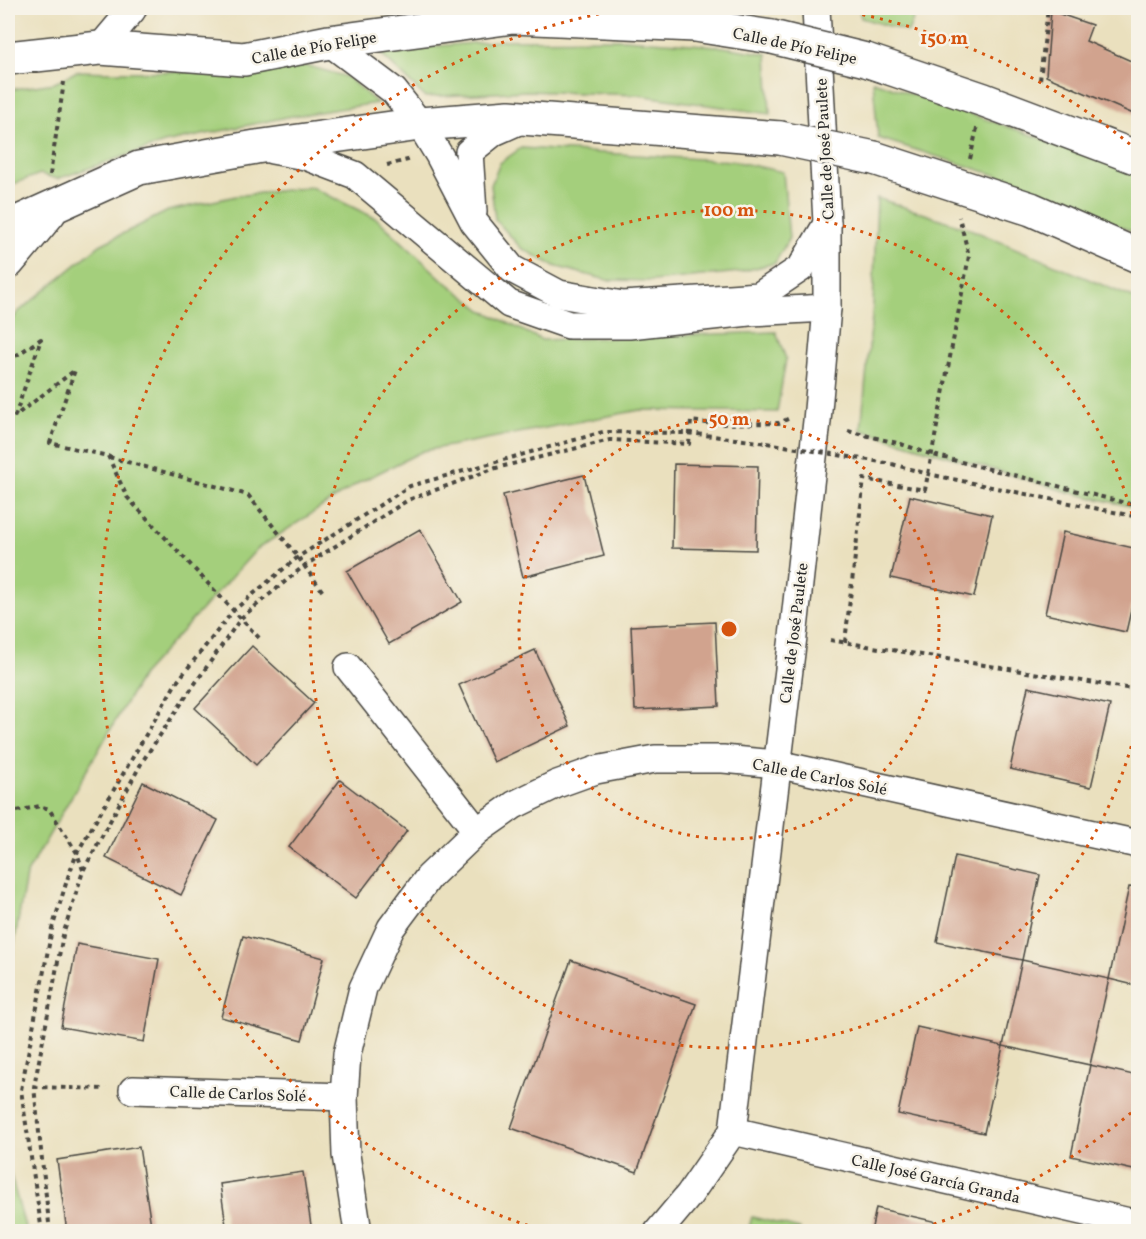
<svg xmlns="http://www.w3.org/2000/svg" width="1146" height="1239" font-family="Vollkorn,serif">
<rect width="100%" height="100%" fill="#f7f3e8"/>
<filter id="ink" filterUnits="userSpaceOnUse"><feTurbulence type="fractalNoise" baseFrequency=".0167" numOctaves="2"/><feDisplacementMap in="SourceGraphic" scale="12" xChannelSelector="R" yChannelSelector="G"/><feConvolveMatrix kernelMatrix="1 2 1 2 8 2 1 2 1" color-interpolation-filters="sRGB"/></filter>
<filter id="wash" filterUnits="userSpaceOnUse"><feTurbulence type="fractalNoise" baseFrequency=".008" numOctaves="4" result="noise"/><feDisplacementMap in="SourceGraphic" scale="24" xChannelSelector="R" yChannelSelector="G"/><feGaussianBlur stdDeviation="1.35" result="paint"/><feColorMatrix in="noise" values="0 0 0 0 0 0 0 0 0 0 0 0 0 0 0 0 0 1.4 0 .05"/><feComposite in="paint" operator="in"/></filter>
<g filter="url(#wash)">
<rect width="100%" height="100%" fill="#eae0be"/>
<g fill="#a4cf7b" stroke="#687d53" stroke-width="1.5">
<path d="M 859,8 L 918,8 L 908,32 L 861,18 Z"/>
<path d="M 624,39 L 717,46 L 767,54 L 770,114 L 638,95 L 526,91 L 425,97 L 378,51 L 509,40 Z"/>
<path d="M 290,64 L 312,67 L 347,77 L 377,103 L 287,117 L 164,143 L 57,179 L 40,174 L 8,186 L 8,90 L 55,83 L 77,71 L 113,72 L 239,71 Z"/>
<path d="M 873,81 L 1073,149 L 1138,175 L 1138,234 L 1002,177 L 878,138 Z"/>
<path d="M 521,148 L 733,161 L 783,172 L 789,238 L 775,263 L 740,272 L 653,281 L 607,280 L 554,266 L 521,248 L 495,219 L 491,185 L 500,163 Z"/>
<path d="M 311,187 L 377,219 L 442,279 L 482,310 L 542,340 L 776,332 L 786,359 L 777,412 L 640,410 L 423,451 L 360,482 L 257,549 L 142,675 L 26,875 L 8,980 L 8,328 L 17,313 L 100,245 L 168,211 L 236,196 Z"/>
<path d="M 877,198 L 970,229 L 1138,300 L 1138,508 L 1068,492 L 861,430 L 873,306 Z"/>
<path d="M 8,1166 L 26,1230 L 26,1231 L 8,1231 Z"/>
<path d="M 752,1217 L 800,1229 L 799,1231 L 748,1231 Z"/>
</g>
<g id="blocks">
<g fill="#d1a38e">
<path d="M 1051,11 L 1092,25 L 1086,41 L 1138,64 L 1138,116 L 1046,76 Z"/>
<path d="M 674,464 L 758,466 L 756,550 L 672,548 Z"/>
<path d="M 584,475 L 604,556 L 523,577 L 503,495 Z"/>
<path d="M 910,496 L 992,515 L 974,597 L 891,578 Z"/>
<path d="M 420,529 L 462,602 L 389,644 L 347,571 Z"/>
<path d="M 1063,532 L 1138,549 L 1138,580 L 1126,632 L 1045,614 Z"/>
<path d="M 715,622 L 719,706 L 635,710 L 631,626 Z"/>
<path d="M 252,646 L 314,703 L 256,765 L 195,708 Z"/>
<path d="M 535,650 L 570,726 L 494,762 L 459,685 Z"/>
<path d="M 1028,687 L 1110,705 L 1091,787 L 1010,769 Z"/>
<path d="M 340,780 L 407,831 L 356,898 L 289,847 Z"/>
<path d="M 143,782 L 218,820 L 181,895 L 106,858 Z"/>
<path d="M 955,856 L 1040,875 L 1022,960 L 937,942 Z"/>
<path d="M 1129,887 L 1138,888 L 1138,986 L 1109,979 Z"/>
<path d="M 243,936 L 324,958 L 302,1040 L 221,1017 Z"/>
<path d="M 77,944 L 159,959 L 144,1042 L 61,1027 Z"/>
<path d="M 571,960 L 696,1004 L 637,1172 L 511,1128 Z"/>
<path d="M 1022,960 L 1109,979 L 1090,1065 L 1003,1046 Z"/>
<path d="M 917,1027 L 1003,1046 L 984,1133 L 898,1114 Z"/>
<path d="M 1090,1065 L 1138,1076 L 1138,1171 L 1071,1156 Z"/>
<path d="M 139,1147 L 152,1232 L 67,1232 L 57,1160 Z"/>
<path d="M 303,1172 L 312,1232 L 227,1232 L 220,1184 Z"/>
<path d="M 876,1208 L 937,1222 L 936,1232 L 871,1232 Z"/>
</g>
</g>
</g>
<g filter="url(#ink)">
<use href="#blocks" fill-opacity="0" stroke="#484641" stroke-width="1.5"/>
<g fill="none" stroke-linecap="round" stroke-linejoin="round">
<defs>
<g id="street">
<path d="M 329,42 L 394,91 L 420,124 L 439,155 L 474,222 L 512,269 L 559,294 L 623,305 L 759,296 L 801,268 L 827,224"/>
<path d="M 100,48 L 132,10 L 132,8"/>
<path d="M 272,150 L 305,156 L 355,175 L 509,304 L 569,325 L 629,325 L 749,312 L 827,308"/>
<path d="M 473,212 L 469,152 L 494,132 L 523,119"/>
<path d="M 348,667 L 477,831"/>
<path d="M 133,1090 L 344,1097"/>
<path d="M 733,1131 L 1138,1224"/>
<path d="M 358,1232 L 346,1155 L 344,1097 L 347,1054 L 363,988 L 391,928 L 429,877 L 477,831 L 514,805 L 557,784 L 596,770 L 655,759 L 723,759 L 777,764 L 1138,844"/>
<path d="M 658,1232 L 689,1195 L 733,1131 L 795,620 L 817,421 L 827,308 L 827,223 L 816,8"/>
</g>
<g id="secondary">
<path d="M 8,58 L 100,48 L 244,59 L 329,42 L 513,17 L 695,25 L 772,37"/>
<path d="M 866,60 L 984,100 L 1138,158"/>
<path d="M 874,158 L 1031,209 L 1138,256"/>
<path d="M 8,227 L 139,168 L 256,147 L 420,124 L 509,117 L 780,138"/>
<path d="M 8,262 L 49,213"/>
</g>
</defs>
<use href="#street" stroke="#484641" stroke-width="30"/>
<use href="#secondary" stroke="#484641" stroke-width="36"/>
<g stroke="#484641" stroke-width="4" stroke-dasharray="4.5 4.5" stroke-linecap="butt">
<path d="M 78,8 L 78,9"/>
<path d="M 1040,80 L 1048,8"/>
<path d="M 970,159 L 977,128"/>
<path d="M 387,165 L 412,159"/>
<path d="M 50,175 L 64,82"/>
<path d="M 8,361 L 41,339 L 15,416 L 75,370 L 50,443 L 108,456 L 127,497 L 260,639"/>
<path d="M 848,431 L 901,444 L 933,455 L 1138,506"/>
<path d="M 109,457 L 248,495 L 298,557 L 323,592"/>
<path d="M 892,464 L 928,474 L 1138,517"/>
<path d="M 830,640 L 1138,690"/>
<path d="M 845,642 L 864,479 L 925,490 L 969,256 L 959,217"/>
<path d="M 8,813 L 40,806 L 49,809 L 77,853 L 83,870"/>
<path d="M 34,1087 L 106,1089"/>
<path d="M 42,1232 L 21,1090 L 52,929 L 68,877 L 77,853 L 176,683 L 234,610 L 298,557 L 410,486 L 603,432 L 689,433 L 767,443"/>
<path d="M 50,1232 L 34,1087 L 63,935 L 83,871 L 142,762 L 187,695 L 241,618 L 304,566 L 408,500 L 496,468 L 610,440 L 689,444 L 691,421 L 714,424 L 779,423 L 790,418"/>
</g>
<use href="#street" stroke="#fff" stroke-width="27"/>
<use href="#secondary" stroke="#fff" stroke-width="33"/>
<defs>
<g id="secondary-bridge">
<path d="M 772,37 L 866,60"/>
<path d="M 780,138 L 874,158"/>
</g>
</defs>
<use href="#secondary-bridge" stroke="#484641" stroke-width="36" stroke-linecap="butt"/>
<path stroke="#484641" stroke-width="4" stroke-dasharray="4.5 4.5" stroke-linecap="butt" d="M 767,443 L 892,464"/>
<use href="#secondary-bridge" stroke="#fff" stroke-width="33"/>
</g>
</g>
<g fill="none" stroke="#d5540f" stroke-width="3" stroke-dasharray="3 6">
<circle cx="729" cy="629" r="210"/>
<path d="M1138 720A419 419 0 1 1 1138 538"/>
<path d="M1138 1107A629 629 0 0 1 913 1231M545 1231A629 629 0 0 1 631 8M827 8A629 629 0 0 1 1138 151"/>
</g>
<g text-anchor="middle" stroke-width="5" stroke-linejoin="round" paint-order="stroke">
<g font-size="16" fill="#2b2b2b" stroke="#f7f3e8">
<text transform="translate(795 45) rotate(12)" y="6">Calle de Pío Felipe</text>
<text transform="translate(314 47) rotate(-10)" y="6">Calle de Pío Felipe</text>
<text transform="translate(824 149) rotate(-93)" y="6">Calle de José Paulete</text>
<text transform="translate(793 633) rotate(-83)" y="6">Calle de José Paulete</text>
<text transform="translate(820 776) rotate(11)" y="6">Calle de Carlos Solé</text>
<text transform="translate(238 1093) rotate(2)" y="6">Calle de Carlos Solé</text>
<text transform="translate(936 1178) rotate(13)" y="6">Calle José García Granda</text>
</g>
</g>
<circle cx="729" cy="629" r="9" fill="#d5540f" stroke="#f7f3e8" stroke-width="3"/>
<g font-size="18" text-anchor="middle" font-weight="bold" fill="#d5540f" stroke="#f7f3e8" stroke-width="5" stroke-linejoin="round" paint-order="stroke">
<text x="944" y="44">150 m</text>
<text x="729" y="216">100 m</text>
<text x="729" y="425">50 m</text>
</g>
<rect width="1146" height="1239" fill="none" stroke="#f7f3e8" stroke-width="30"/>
</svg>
